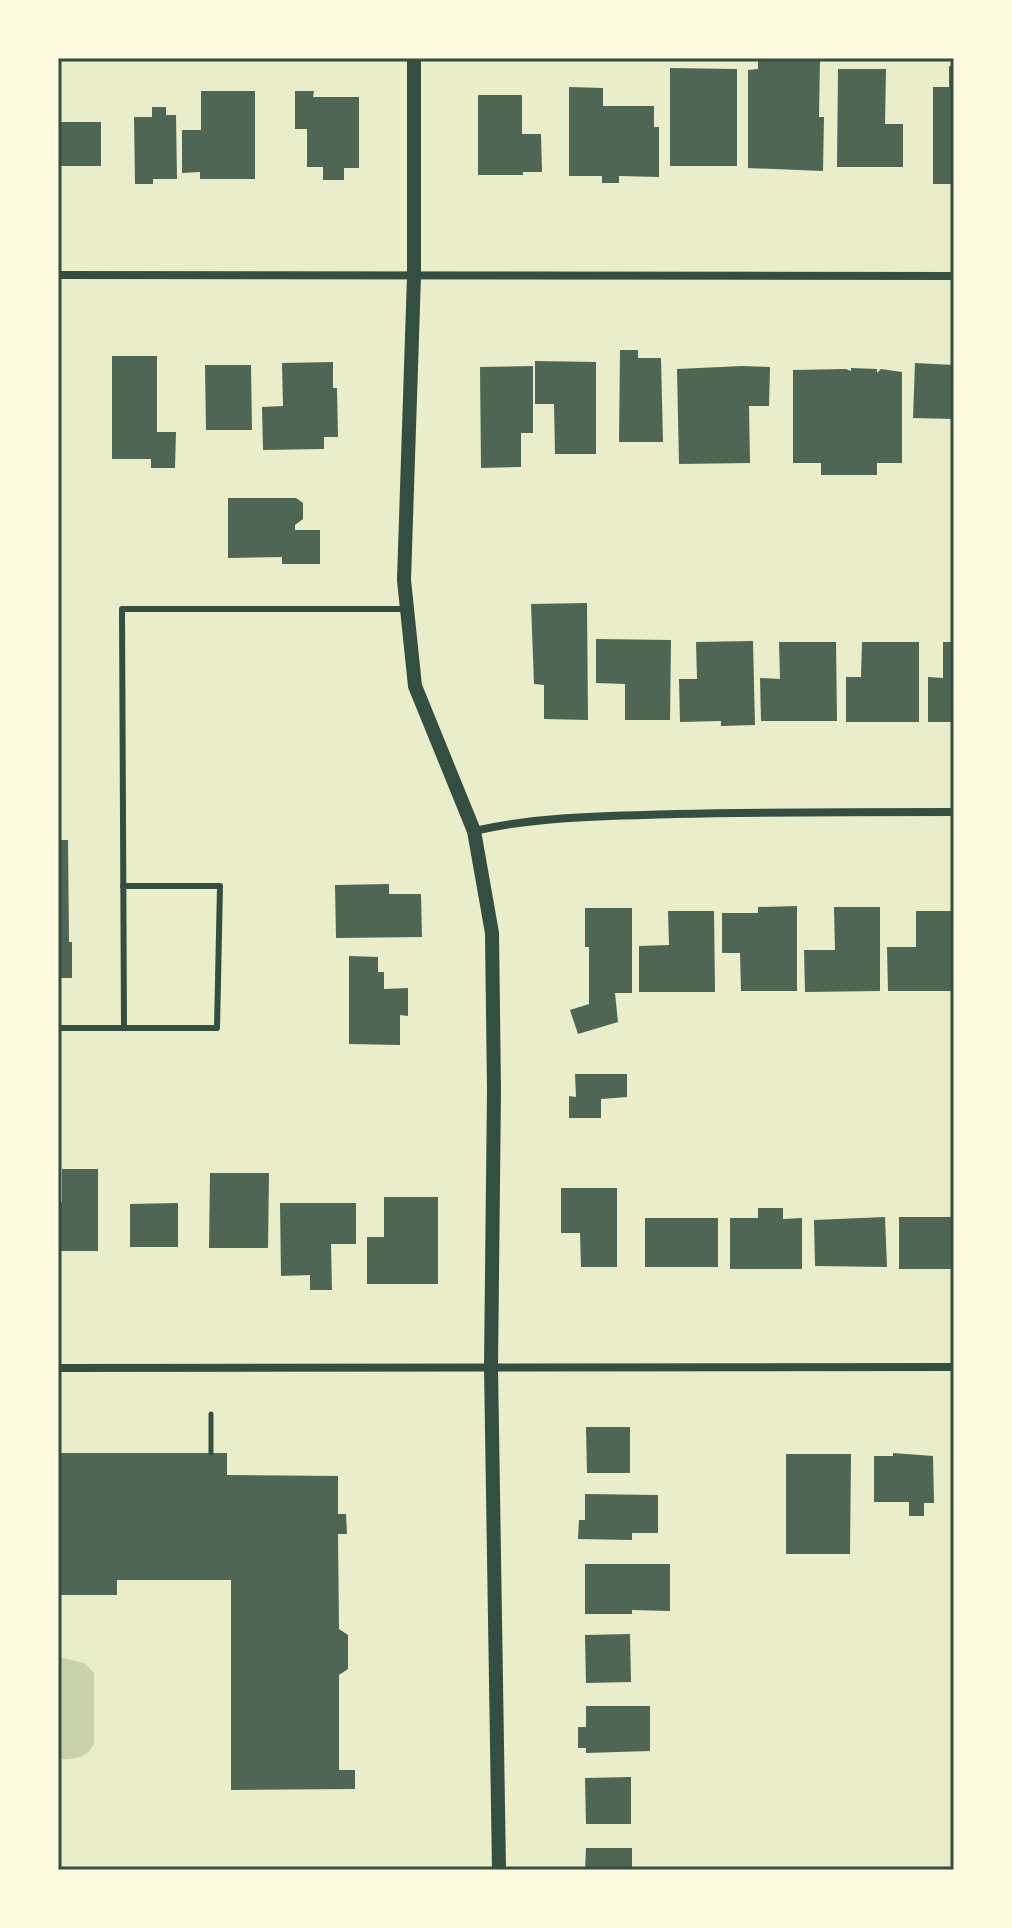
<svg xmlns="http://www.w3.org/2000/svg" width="1012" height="1928" font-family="'Times New Roman',serif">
<rect width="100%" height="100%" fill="#e9edc9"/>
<path fill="#cad2ad" d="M 58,1657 L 84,1663 L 94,1673 L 94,1744 C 88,1758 72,1760 58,1759 Z"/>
<g fill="#4f6655">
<path d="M 758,58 L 820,58 L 819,117 L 824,117 L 823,171 L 748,168 L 748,70 L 758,69 Z"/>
<path d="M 949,66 L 954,66 L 954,184 L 933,184 L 933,87 L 949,87 Z"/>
<path d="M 670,68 L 737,69 L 737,166 L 670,166 Z"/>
<path d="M 838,69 L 886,69 L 885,124 L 903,124 L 903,167 L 837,167 Z"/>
<path d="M 569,87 L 603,88 L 603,106 L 654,106 L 654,127 L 659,127 L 659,177 L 619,176 L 619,183 L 602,183 L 602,176 L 569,176 Z"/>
<path d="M 201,91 L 255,91 L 255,179 L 200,179 L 200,172 L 182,173 L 182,130 L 201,130 Z"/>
<path d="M 295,91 L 314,91 L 313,97 L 359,97 L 359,168 L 344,168 L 344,180 L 323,180 L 323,167 L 307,167 L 307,129 L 295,129 Z"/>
<path d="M 478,95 L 522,95 L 522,134 L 541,134 L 542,172 L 523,172 L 523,175 L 478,175 Z"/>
<path d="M 152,107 L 166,107 L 166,115 L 176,115 L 177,179 L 153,179 L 153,184 L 135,184 L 134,117 L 152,117 Z"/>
<rect x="58" y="122" width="43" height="44"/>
<path d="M 620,350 L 638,350 L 638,358 L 661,358 L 663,442 L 619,442 Z"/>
<path d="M 112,356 L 157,356 L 157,432 L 176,432 L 175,468 L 151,468 L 151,459 L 112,459 Z"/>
<path d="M 535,361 L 596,362 L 596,454 L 555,454 L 554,404 L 535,404 Z"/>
<path d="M 333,362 L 333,388 L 337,388 L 338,437 L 324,437 L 324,449 L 263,450 L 262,407 L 283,406 L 282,363 Z"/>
<path d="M 915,363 L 954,365 L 953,419 L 913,418 Z"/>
<path d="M 205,365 L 251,365 L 252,430 L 206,430 Z"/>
<path d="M 533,366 L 533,433 L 521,433 L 521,467 L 481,468 L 480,367 Z"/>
<path d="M 742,366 L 770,367 L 769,406 L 749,406 L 750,463 L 679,464 L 677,369 Z"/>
<path d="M 851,368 L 877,369 L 877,373 L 881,369 L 902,372 L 902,463 L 877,463 L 877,475 L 821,475 L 821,463 L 793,463 L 793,370 L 846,369 L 851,371 Z"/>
<path d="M 228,498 L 296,498 L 303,503 L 303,519 L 295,525 L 295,530 L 320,530 L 320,564 L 282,564 L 282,557 L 228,558 Z"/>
<path d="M 587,603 L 588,720 L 544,719 L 544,685 L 534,684 L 531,604 Z"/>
<path d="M 596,639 L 671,640 L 670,720 L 625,720 L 625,684 L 596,683 Z"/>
<path d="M 753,641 L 755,725 L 721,726 L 721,721 L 680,722 L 679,679 L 697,679 L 696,642 Z"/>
<path d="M 779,642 L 836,642 L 837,721 L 761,721 L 760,678 L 780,679 Z"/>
<path d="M 862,642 L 919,642 L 919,722 L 846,722 L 846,677 L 861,677 Z"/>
<path d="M 943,642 L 954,642 L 954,722 L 928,722 L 928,677 L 943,678 Z"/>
<path d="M 58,840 L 68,840 L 69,942 L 72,942 L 72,978 L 58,978 Z"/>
<path d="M 389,884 L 389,894 L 421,894 L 422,937 L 336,938 L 335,885 Z"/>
<path d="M 797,906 L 797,991 L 741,991 L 740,953 L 722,953 L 722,913 L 758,913 L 758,907 Z"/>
<path d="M 834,907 L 880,907 L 880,991 L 805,992 L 804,950 L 835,950 Z"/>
<path d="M 585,908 L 632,908 L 632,993 L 615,993 L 618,1022 L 578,1034 L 570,1010 L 589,1004 L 589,947 L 585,947 Z"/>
<path d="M 668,911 L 714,911 L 715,992 L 639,992 L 639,946 L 669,945 Z"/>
<path d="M 916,911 L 954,911 L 954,991 L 888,991 L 887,947 L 916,947 Z"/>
<path d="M 349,956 L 378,957 L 378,972 L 384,972 L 384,989 L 408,988 L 408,1016 L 400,1015 L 400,1045 L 349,1044 Z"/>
<path d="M 575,1074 L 627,1074 L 627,1097 L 601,1099 L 601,1118 L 569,1118 L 569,1096 L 576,1097 Z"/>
<path d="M 62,1169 L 98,1169 L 98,1251 L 58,1251 L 58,1202 L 62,1202 Z"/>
<path d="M 210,1173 L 269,1173 L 268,1248 L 209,1248 Z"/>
<path d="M 561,1188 L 617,1188 L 617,1267 L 581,1267 L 580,1233 L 561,1233 Z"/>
<path d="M 384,1197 L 438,1197 L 438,1284 L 367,1284 L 367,1237 L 384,1237 Z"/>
<path d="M 178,1203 L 178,1247 L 130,1247 L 130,1204 Z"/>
<path d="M 280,1203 L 356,1203 L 356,1244 L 331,1244 L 332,1290 L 310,1290 L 310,1275 L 281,1276 Z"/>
<path d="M 758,1208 L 783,1208 L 783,1219 L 802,1218 L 802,1269 L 730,1269 L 730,1218 L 758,1218 Z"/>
<path d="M 885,1217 L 887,1267 L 815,1266 L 814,1220 Z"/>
<rect x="899" y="1217" width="55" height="52"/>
<rect x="645" y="1218" width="73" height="49"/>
<path d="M 586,1427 L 630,1427 L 630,1473 L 587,1473 Z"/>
<path d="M 58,1453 L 227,1453 L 227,1475 L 338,1476 L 338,1514 L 346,1514 L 347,1534 L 338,1534 L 339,1629 L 348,1635 L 348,1669 L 339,1675 L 339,1770 L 355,1770 L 355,1789 L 231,1790 L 231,1580 L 117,1580 L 117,1595 L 58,1595 Z"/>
<path d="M 893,1453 L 933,1456 L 934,1503 L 924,1503 L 924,1516 L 909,1516 L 909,1502 L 874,1502 L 874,1456 L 893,1456 Z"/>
<path d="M 786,1454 L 851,1454 L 850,1554 L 786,1554 Z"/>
<path d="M 585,1494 L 658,1495 L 658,1533 L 632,1533 L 632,1540 L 578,1539 L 579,1520 L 585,1520 Z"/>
<path d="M 585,1564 L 670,1564 L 670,1611 L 632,1610 L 632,1614 L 585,1614 Z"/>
<path d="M 630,1634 L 631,1682 L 586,1683 L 585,1635 Z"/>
<path d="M 586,1706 L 650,1706 L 650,1751 L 586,1753 L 586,1748 L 578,1748 L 578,1727 L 586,1727 Z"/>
<path d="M 631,1777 L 631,1824 L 586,1824 L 585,1778 Z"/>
<path d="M 586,1848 L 632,1848 L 632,1870 L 585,1870 Z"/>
</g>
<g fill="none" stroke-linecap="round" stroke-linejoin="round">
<path stroke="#344e41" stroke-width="5" d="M 211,1414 L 211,1453"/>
<g stroke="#344e41" stroke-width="6">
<path d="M 58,1028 L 217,1028 L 220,886 L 123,886"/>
<path d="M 124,1028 L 122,609 L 407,609"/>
</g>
<g stroke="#344e41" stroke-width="8">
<path d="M 58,275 L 954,276"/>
<path d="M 474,831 C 540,816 607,816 674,814 C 767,812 861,812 954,812"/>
<path d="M 58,1368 L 954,1367"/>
</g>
<path stroke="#344e41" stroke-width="14" d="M 414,58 L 414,276 L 404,580 L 415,686 L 474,831 L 492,933 L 494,1090 L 491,1367 L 499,1870"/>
</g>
<rect width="1012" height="1928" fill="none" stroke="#fefae0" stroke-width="120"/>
<rect x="60" y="60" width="892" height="1808" fill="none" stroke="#344e41" stroke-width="3"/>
</svg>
